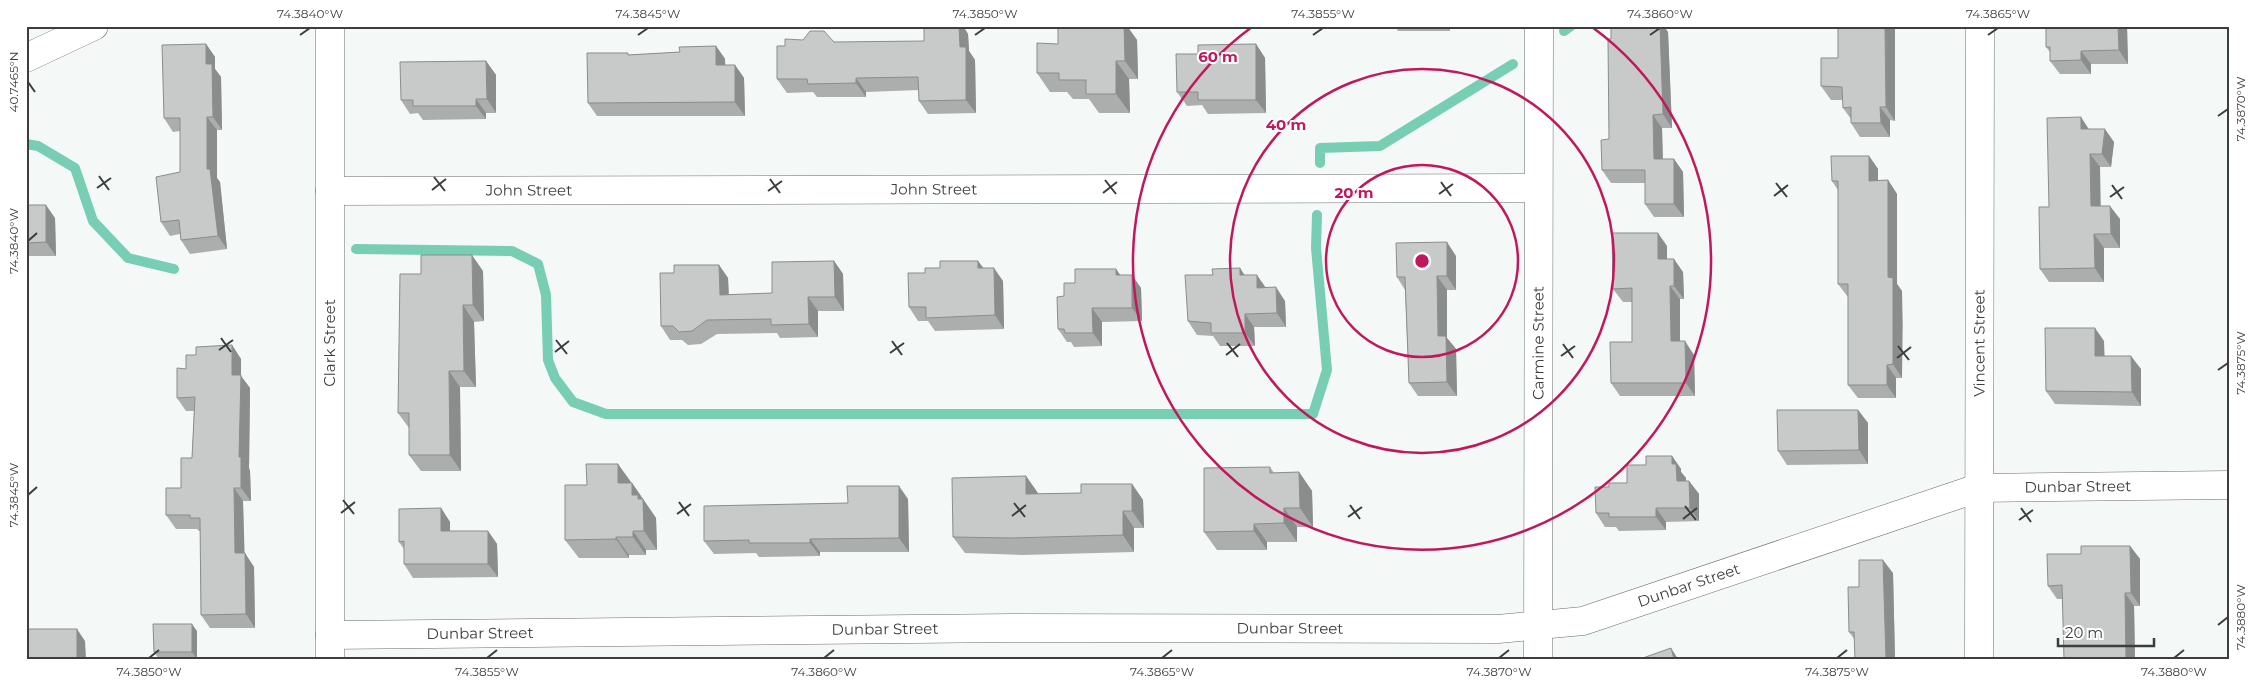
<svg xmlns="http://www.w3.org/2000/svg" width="2255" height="685" font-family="Montserrat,sans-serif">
<rect width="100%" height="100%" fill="#f4f8f6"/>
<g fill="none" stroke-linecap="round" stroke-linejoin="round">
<g stroke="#77ceb3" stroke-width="10">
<path d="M 1564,31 L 1571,26"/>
<path d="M 26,144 L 38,146 L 75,168 L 93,221 L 128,258 L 174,269"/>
<path d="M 1320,163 L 1320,148 L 1380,146 L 1513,64"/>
<path d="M 356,249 L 512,251 L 538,264 L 546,295 L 548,360 L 555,378 L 573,402 L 606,414 L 1313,414 L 1327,370 L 1316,248 L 1317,215"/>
</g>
<defs>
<g id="minor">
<path d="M 330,26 L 330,659"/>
<path d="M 26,58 L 94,26"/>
<path id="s1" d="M 330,191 L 1538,188"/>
<path id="s2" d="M 330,635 L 1013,628 L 1498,629 L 1583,621 L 1978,488 L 2229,485"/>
<path id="s3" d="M 1538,659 L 1539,26"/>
<path id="s4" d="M 1979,659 L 1980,26"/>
</g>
</defs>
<use href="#minor" stroke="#6a6d6c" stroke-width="29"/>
<use href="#minor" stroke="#fff" stroke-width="28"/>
</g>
<g fill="#abaead">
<path d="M 924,26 L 963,26 L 968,34 L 969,51 L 975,60 L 976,113 L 928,114 L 919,101 L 919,90 L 866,92 L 866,97 L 817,97 L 813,92 L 787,93 L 777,79 L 924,41 Z"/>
<path d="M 1058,26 L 1127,26 L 1137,40 L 1138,79 L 1129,79 L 1130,113 L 1099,113 L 1089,99 L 1073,99 L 1067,92 L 1050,92 L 1037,73 L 1058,44 Z"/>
<path d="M 1395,26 L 1450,26 L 1450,31 L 1398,31 Z"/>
<path d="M 1838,26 L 1895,26 L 1895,121 L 1890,120 L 1890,137 L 1860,137 L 1851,123 L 1851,119 L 1843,108 L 1843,100 L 1831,100 L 1821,86 L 1838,58 Z"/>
<path d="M 2046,26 L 2127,26 L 2128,64 L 2091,64 L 2091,74 L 2060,74 L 2050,61 L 2050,52 L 2046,47 Z"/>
<path d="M 1668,32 L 1672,128 L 1662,128 L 1663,159 L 1674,159 L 1683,172 L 1684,217 L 1654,217 L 1645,204 L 1645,183 L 1611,183 L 1602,170 L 1609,139 L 1611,39 Z"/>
<path d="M 206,44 L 215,57 L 215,69 L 221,77 L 222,130 L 217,130 L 217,178 L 220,182 L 227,249 L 190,254 L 181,240 L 180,234 L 170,236 L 161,222 L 180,172 L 180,131 L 173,132 L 164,118 Z"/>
<path d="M 1256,44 L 1265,58 L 1266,113 L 1208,114 L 1202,105 L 1187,106 L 1177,92 L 1198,54 Z"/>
<path d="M 716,46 L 725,59 L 725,65 L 735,65 L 744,78 L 745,116 L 597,116 L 588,103 L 629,55 L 680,52 Z"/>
<path d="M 486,61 L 496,75 L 496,113 L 486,113 L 486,119 L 423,120 L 418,113 L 410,114 L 401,100 Z"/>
<path d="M 2089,129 L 2114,142 L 2111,167 L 2100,167 L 2100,206 L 2120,219 L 2120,248 L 2104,248 L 2104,282 L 2049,282 L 2040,269 L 2049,207 Z"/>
<path d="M 1869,156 L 1878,169 L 1878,181 L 1888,180 L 1897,194 L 1897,284 L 1902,291 L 1903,325 L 1902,378 L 1896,378 L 1896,398 L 1858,398 L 1848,385 L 1848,297 L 1838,284 L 1838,190 L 1832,181 Z"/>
<path d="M 26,205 L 55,218 L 56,256 L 26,256 Z"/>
<path d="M 1667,246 L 1667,259 L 1683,272 L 1684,299 L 1680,299 L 1680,341 L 1694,355 L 1695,396 L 1620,396 L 1611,383 L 1632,342 L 1632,302 L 1623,302 L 1613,289 Z"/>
<path d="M 1456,256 L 1456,290 L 1447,290 L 1447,338 L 1456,349 L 1457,396 L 1418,396 L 1409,383 L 1405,290 L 1397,277 Z"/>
<path d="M 834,261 L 843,274 L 844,311 L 818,311 L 818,337 L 780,338 L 777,333 L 717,334 L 701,344 L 688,345 L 682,340 L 670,340 L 661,326 L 674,273 L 719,265 L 728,278 L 729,295 L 772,293 Z"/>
<path d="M 978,261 L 983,268 L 1003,281 L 1004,329 L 935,331 L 928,321 L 918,321 L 909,307 L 925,273 L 940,268 Z"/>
<path d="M 1240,268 L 1244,275 L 1266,288 L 1285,301 L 1286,327 L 1254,327 L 1255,346 L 1220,346 L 1213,336 L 1197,335 L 1188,321 L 1213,275 Z"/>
<path d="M 1116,269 L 1120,275 L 1141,288 L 1142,321 L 1102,322 L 1102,346 L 1074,347 L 1071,342 L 1067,342 L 1058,329 L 1064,296 L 1075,283 Z"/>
<path d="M 483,271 L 484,321 L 474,322 L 476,387 L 460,387 L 461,471 L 421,471 L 409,455 L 409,428 L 398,413 L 421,274 Z"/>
<path d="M 2104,341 L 2104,356 L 2141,369 L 2141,406 L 2055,404 L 2046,391 Z"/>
<path d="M 232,345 L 241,359 L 241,376 L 250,388 L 249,468 L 250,471 L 251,501 L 243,501 L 244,553 L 254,567 L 255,628 L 210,628 L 201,615 L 200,531 L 199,531 L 197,529 L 176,529 L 166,515 L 181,488 L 192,458 L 194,411 L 186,411 L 177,398 L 186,369 L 196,355 Z"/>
<path d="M 1858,410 L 1868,423 L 1868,464 L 1787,465 L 1778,451 Z"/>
<path d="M 1672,456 L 1681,469 L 1681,472 L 1686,478 L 1686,481 L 1689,481 L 1699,494 L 1699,521 L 1666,522 L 1666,530 L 1619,531 L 1616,527 L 1605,527 L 1596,513 L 1609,487 L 1627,483 L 1646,465 Z"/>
<path d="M 618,464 L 631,483 L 632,483 L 656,518 L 657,550 L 646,550 L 646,555 L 629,555 L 629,558 L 579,558 L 565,540 L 587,485 Z"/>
<path d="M 1270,467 L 1274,473 L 1299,472 L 1312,491 L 1313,527 L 1297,527 L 1297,542 L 1267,542 L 1267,550 L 1217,550 L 1204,532 Z"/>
<path d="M 1026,476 L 1038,494 L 1081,493 L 1132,484 L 1143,500 L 1144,528 L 1134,528 L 1134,552 L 1022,555 L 965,553 L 953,537 Z"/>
<path d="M 908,499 L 909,552 L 820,552 L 820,556 L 759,557 L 756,553 L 714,554 L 704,541 L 848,503 Z"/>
<path d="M 441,508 L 450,522 L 450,531 L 488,531 L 497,544 L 498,577 L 413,578 L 404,564 L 404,549 L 399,542 Z"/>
<path d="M 2130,546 L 2140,559 L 2140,606 L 2134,606 L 2135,659 L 2064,659 L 2063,599 L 2057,599 L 2048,586 L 2081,554 Z"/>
<path d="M 1893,573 L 1895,659 L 1855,659 L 1855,640 L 1849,632 L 1859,587 Z"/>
<path d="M 197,631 L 197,659 L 159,659 L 154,652 Z"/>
</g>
<g fill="#8b8d8d">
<path d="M 959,26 L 963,26 L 968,34 L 969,51 L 975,60 L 976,113 L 966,100 L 960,47 Z"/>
<path d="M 1124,26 L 1127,26 L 1137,40 L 1138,79 L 1125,61 Z"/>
<path d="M 1657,26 L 1664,26 L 1668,32 L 1672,128 L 1663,114 Z"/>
<path d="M 1885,26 L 1895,26 L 1895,121 L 1886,107 Z"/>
<path d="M 2118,26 L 2127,26 L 2128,64 L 2119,50 Z"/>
<path d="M 206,44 L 215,57 L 215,69 L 221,77 L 222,130 L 213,117 L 206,64 Z"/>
<path d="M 1256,44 L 1265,58 L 1266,113 L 1256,100 Z"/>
<path d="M 716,46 L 725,59 L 726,79 L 716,65 Z"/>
<path d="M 2081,51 L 2091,64 L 2091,74 L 2081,60 Z"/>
<path d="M 486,61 L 496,75 L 496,113 L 487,99 Z"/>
<path d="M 1116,61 L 1129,79 L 1130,113 L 1116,94 Z"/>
<path d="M 735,65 L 744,78 L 745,116 L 735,102 Z"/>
<path d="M 856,78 L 866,92 L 866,97 L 856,83 Z"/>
<path d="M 476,99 L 486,113 L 486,119 L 476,106 Z"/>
<path d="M 1880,107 L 1890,120 L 1890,137 L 1881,123 Z"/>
<path d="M 1653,115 L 1662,128 L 1663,172 L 1654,159 Z"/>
<path d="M 207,117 L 217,130 L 217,178 L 220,182 L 227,249 L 218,236 L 207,169 Z"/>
<path d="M 2081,117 L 2090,131 L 2081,129 Z"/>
<path d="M 2105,129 L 2114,142 L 2111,167 L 2102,154 Z"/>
<path d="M 2090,154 L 2100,167 L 2101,220 L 2091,206 Z"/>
<path d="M 1869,156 L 1878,169 L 1878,194 L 1869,181 Z"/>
<path d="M 1674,159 L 1683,172 L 1684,217 L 1674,204 Z"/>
<path d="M 1888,180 L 1897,194 L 1897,284 L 1902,291 L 1902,378 L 1893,364 L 1888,277 Z"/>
<path d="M 46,205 L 55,218 L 56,256 L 46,242 Z"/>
<path d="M 2110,206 L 2120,219 L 2120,248 L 2111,234 Z"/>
<path d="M 1658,233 L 1667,246 L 1667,272 L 1658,259 Z"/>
<path d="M 2094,234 L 2104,248 L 2104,282 L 2095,268 Z"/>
<path d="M 1447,242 L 1456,256 L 1456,290 L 1447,276 Z"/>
<path d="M 472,255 L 483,271 L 484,321 L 473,305 Z"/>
<path d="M 1674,259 L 1683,272 L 1684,299 L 1674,286 Z"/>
<path d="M 834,261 L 843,274 L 844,311 L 835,297 Z"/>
<path d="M 978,261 L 988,274 L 978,268 Z"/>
<path d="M 719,265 L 728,278 L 729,309 L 720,295 Z"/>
<path d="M 994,268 L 1003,281 L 1004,329 L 995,315 Z"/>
<path d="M 1240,268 L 1249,282 L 1240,275 Z"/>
<path d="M 1116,269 L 1125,282 L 1116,275 Z"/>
<path d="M 1132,275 L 1141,288 L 1142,321 L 1132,308 Z"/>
<path d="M 1257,275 L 1266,288 L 1257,288 Z"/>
<path d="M 1437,276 L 1447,290 L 1447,338 L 1456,349 L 1457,396 L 1447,382 L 1438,336 Z"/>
<path d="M 1670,286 L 1680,299 L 1680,355 L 1671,341 Z"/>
<path d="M 1276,287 L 1285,301 L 1286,327 L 1277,313 Z"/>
<path d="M 808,297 L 818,311 L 818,337 L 809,324 Z"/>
<path d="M 463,305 L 474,322 L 476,387 L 464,371 Z"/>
<path d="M 1092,308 L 1102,322 L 1102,346 L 1093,333 Z"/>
<path d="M 1245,314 L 1254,327 L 1255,346 L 1245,333 Z"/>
<path d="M 2095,328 L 2104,341 L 2105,369 L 2095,356 Z"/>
<path d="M 1685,341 L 1694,355 L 1695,396 L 1686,383 Z"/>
<path d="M 232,345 L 241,359 L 241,376 L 250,388 L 249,468 L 250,471 L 251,501 L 241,488 L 232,375 Z"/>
<path d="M 2131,356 L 2141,369 L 2141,406 L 2132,392 Z"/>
<path d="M 1887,365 L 1896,378 L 1896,398 L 1887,385 Z"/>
<path d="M 449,371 L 460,387 L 461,471 L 450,455 Z"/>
<path d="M 1858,410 L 1868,423 L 1868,464 L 1859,450 Z"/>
<path d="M 1672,456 L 1681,469 L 1681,472 L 1686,478 L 1686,494 L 1677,481 L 1672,464 Z"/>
<path d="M 618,464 L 631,482 L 631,502 L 618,483 Z"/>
<path d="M 1299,472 L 1312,491 L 1313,527 L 1300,508 Z"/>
<path d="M 1026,476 L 1038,493 L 1038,510 L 1026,494 Z"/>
<path d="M 1689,481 L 1699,494 L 1699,521 L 1690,508 Z"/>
<path d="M 632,483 L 656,518 L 657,550 L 644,531 L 632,495 Z"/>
<path d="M 1132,484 L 1143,500 L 1144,528 L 1132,511 Z"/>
<path d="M 899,486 L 908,499 L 909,552 L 899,538 Z"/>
<path d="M 234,488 L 243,501 L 245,567 L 235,553 Z"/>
<path d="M 441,508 L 450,522 L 450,545 L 441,531 Z"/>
<path d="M 1284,508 L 1297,527 L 1297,542 L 1284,523 Z"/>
<path d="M 1656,508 L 1666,522 L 1666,530 L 1656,517 Z"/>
<path d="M 1123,511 L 1134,528 L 1134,552 L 1123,535 Z"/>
<path d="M 1254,524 L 1267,542 L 1267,550 L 1254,531 Z"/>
<path d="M 488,531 L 497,544 L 498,577 L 488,564 Z"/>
<path d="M 633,531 L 646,550 L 646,555 L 633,537 Z"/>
<path d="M 616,537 L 629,555 L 629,558 L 616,539 Z"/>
<path d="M 810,539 L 820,552 L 820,556 L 810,543 Z"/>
<path d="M 2130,546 L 2140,559 L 2140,606 L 2131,593 Z"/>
<path d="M 245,553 L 254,567 L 255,628 L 246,614 Z"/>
<path d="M 1883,560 L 1893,573 L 1895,659 L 1886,659 Z"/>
<path d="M 2125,593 L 2134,606 L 2135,659 L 2126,659 Z"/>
<path d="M 192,624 L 197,631 L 197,659 L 192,652 Z"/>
<path d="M 77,629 L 85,641 L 86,659 L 77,659 Z"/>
<path d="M 1671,648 L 1678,659 L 1674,659 Z"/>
</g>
<g fill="#c7cac9" stroke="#8b8d8d">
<path d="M 924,26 L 959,26 L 960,47 L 966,47 L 966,100 L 919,101 L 918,77 L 856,78 L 856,83 L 808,84 L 807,79 L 777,79 L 777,46 L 785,46 L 785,39 L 803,40 L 810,31 L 824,31 L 834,42 L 924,41 Z"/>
<path d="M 1058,26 L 1124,26 L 1125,61 L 1116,61 L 1116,94 L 1086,94 L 1086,80 L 1059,80 L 1059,73 L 1037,73 L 1037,43 L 1058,44 Z"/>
<path d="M 1611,26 L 1660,26 L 1663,114 L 1653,115 L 1654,159 L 1674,159 L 1674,204 L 1645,204 L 1645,170 L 1602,170 L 1601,140 L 1609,139 L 1608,39 L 1611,39 Z"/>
<path d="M 1838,26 L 1885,26 L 1886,107 L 1880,107 L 1881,123 L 1851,123 L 1851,107 L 1843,108 L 1842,87 L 1821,86 L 1821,58 L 1838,58 Z"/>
<path d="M 2046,26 L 2118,26 L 2119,50 L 2081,51 L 2081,60 L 2050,61 L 2050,47 L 2046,47 Z"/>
<path d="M 206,44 L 206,64 L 212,64 L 213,117 L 207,117 L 207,169 L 210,169 L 218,236 L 181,240 L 179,220 L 161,222 L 156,177 L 180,172 L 180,118 L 164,118 L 162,45 Z"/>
<path d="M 1256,44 L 1256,100 L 1198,100 L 1198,92 L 1177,92 L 1176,54 L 1198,54 L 1198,45 Z"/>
<path d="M 716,46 L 716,65 L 735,65 L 735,102 L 588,103 L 587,53 L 628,53 L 628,55 L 680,52 L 679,47 Z"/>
<path d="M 486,61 L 487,99 L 476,99 L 476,106 L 413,106 L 413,100 L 401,100 L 400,62 Z"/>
<path d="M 2081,117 L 2081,129 L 2105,129 L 2102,154 L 2090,154 L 2091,206 L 2110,206 L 2111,234 L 2094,234 L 2095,268 L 2040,269 L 2039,207 L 2049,207 L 2047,118 Z"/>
<path d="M 1831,156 L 1869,156 L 1869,181 L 1888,180 L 1888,277 L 1893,278 L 1893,364 L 1887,365 L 1887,385 L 1848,385 L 1848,284 L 1838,284 L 1838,181 L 1832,181 Z"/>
<path d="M 26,205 L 46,205 L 46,242 L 26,243 Z"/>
<path d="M 1612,233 L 1658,233 L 1658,259 L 1674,259 L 1674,286 L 1670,286 L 1671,341 L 1685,341 L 1686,383 L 1611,383 L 1610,342 L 1632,342 L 1632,288 L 1613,289 Z"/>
<path d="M 1447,242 L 1447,276 L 1437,276 L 1438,336 L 1446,336 L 1447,382 L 1409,383 L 1405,277 L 1397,277 L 1396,243 Z"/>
<path d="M 421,255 L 472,255 L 473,305 L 463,305 L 464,371 L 449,371 L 450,455 L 409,455 L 409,413 L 398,413 L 400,274 L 421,274 Z"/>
<path d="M 834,261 L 835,297 L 808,297 L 809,324 L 771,325 L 771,319 L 707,320 L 692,331 L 679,332 L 673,326 L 661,326 L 660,273 L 674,273 L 674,265 L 719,265 L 720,295 L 772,293 L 772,262 Z"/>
<path d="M 940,261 L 978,261 L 978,268 L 994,268 L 995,315 L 926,318 L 926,307 L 909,307 L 908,273 L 925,273 L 925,268 L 940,268 Z"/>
<path d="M 1240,268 L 1240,275 L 1257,275 L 1257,288 L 1276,287 L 1277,313 L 1245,314 L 1245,333 L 1211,333 L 1211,323 L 1188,321 L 1185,275 L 1213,275 L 1212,269 Z"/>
<path d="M 1075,269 L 1116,269 L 1116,275 L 1132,275 L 1132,308 L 1092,308 L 1093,333 L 1065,333 L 1064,329 L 1058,329 L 1057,297 L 1064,296 L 1064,283 L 1075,283 Z"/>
<path d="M 2045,328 L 2095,328 L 2095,356 L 2131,356 L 2132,392 L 2046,391 Z"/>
<path d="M 232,345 L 232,375 L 241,375 L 239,457 L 241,457 L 241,488 L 234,488 L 235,553 L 245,553 L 246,614 L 201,615 L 200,518 L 190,518 L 190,515 L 166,515 L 166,488 L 181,488 L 181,458 L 192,458 L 195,397 L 177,398 L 177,368 L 186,369 L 186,355 L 196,355 L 196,347 Z"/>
<path d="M 1777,410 L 1858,410 L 1859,450 L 1778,451 Z"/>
<path d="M 1646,456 L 1672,456 L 1672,464 L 1676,464 L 1677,481 L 1689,481 L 1690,508 L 1656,508 L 1656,517 L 1609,517 L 1609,513 L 1596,513 L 1595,487 L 1609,487 L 1609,483 L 1627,483 L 1627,465 L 1646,465 Z"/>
<path d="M 586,464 L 618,464 L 618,483 L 632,483 L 632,495 L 638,495 L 638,499 L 643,499 L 644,531 L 633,531 L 633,537 L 616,537 L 616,539 L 565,540 L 565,485 L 587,485 Z"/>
<path d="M 1270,467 L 1270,473 L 1299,472 L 1300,508 L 1284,508 L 1284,523 L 1254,524 L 1254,531 L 1204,532 L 1204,468 Z"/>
<path d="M 1026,476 L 1026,494 L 1081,493 L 1081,484 L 1132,484 L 1132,511 L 1123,511 L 1123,535 L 1010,538 L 953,537 L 952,478 Z"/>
<path d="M 847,486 L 899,486 L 899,538 L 810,539 L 810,543 L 749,543 L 749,540 L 704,541 L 704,506 L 848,503 Z"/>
<path d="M 441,508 L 441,531 L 488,531 L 488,564 L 404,564 L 404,541 L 399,542 L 399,509 Z"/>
<path d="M 2081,546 L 2130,546 L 2131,593 L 2125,593 L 2126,659 L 2064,659 L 2062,585 L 2048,586 L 2047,554 L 2081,554 Z"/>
<path d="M 1859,560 L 1883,560 L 1886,659 L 1855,659 L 1854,632 L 1849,632 L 1848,587 L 1859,587 Z"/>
<path d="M 153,624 L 192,624 L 192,652 L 154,652 Z"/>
<rect x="26" y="629" width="51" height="30"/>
<path d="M 1671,648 L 1674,659 L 1640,659 Z"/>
</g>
<path fill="none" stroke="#3c3d3c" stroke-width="2" d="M 300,35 L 310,28M 638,35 L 648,28M 975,35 L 985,28M 1313,35 L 1323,28M 1650,35 L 1660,28M 1988,35 L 1998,28M 28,82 L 35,92M 2218,116 L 2228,109M 99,176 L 109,190M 434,177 L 445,191M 770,179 L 780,193M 1105,180 L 1116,194M 1441,182 L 1451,196M 1776,183 L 1787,197M 2112,185 L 2122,199M 97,188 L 111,178M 432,190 L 446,179M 768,191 L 782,181M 1103,193 L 1117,182M 1439,194 L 1453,184M 1774,196 L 1788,185M 2110,197 L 2124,187M 28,241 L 37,233M 221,338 L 231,352M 556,340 L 567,354M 892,341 L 902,355M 1227,343 L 1238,357M 1563,344 L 1573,358M 1898,346 L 1909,360M 219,350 L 233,340M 555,352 L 569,341M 890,353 L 904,343M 1226,355 L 1240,344M 1561,356 L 1575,346M 1897,358 L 1911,347M 2218,370 L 2228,363M 28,495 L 37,487M 343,500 L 354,514M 679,502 L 689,516M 1014,503 L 1025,517M 1350,505 L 1360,519M 1685,506 L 1696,520M 2021,508 L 2031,522M 341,513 L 355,502M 677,514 L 691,504M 1012,516 L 1026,505M 1348,517 L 1362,507M 1683,519 L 1697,508M 2019,520 L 2033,510M 2218,625 L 2228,617M 149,658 L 159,650M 487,658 L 497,650M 824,658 L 834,650M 1162,658 L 1172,650M 1499,658 L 1509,650M 1837,658 L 1847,650M 2174,658 L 2184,650"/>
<g fill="none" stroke="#c2185b" stroke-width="2.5">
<circle cx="1422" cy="261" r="96"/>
<circle cx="1422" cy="261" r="192"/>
<path d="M1592 27A289 289 0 1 1 1252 27"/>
</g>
<g text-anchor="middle" stroke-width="4" stroke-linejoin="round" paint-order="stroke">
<g font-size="15" fill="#3c3d3c" stroke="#fff">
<text dy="5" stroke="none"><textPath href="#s1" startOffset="604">John Street</textPath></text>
<text dy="5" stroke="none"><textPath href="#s1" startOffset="199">John Street</textPath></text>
<text dy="5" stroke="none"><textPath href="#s3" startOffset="316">Carmine Street</textPath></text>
<text dy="5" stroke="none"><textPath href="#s4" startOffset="316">Vincent Street</textPath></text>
<text transform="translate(330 343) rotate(-90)" y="5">Clark Street</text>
<text dy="5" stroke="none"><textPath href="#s2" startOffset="1770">Dunbar Street</textPath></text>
<text dy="5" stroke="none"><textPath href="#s2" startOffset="1365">Dunbar Street</textPath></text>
<text dy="5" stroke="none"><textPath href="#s2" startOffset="960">Dunbar Street</textPath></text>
<text dy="5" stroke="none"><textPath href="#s2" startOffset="555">Dunbar Street</textPath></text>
<text dy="5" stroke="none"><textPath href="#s2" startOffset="150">Dunbar Street</textPath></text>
</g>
</g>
<circle cx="1422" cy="261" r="8" fill="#c2185b" stroke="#fff" stroke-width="2.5"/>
<g font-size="15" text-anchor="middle" font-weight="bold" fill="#c2185b" stroke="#fff" stroke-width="4" stroke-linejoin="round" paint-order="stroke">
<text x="1218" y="62">60 m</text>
<text x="1286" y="130">40 m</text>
<text x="1354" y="198">20 m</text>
</g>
<rect width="2255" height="685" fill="none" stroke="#ffffff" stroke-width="55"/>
<path d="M2058 638v8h96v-8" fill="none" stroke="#3c3d3c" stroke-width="2.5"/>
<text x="2065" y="638" font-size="15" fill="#3c3d3c" stroke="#ffffff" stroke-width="4" paint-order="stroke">20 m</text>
<rect x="28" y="28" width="2200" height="630" fill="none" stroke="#3c3d3c" stroke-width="2"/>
<g font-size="12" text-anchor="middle" fill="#3c3d3c">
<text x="310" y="18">74.3840°W</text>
<text x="648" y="18">74.3845°W</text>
<text x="985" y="18">74.3850°W</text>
<text x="1323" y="18">74.3855°W</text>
<text x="1660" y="18">74.3860°W</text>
<text x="1998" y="18">74.3865°W</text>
<text transform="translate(14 82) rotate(-90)" y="4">40.7465°N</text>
<text transform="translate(2241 109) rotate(-90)" y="4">74.3870°W</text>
<text transform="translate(14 241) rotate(-90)" y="4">74.3840°W</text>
<text transform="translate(2241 363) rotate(-90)" y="4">74.3875°W</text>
<text transform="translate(14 495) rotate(-90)" y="4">74.3845°W</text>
<text transform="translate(2241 617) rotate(-90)" y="4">74.3880°W</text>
<text x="149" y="676">74.3850°W</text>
<text x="487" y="676">74.3855°W</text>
<text x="824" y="676">74.3860°W</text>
<text x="1162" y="676">74.3865°W</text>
<text x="1499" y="676">74.3870°W</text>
<text x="1837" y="676">74.3875°W</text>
<text x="2174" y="676">74.3880°W</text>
</g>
</svg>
